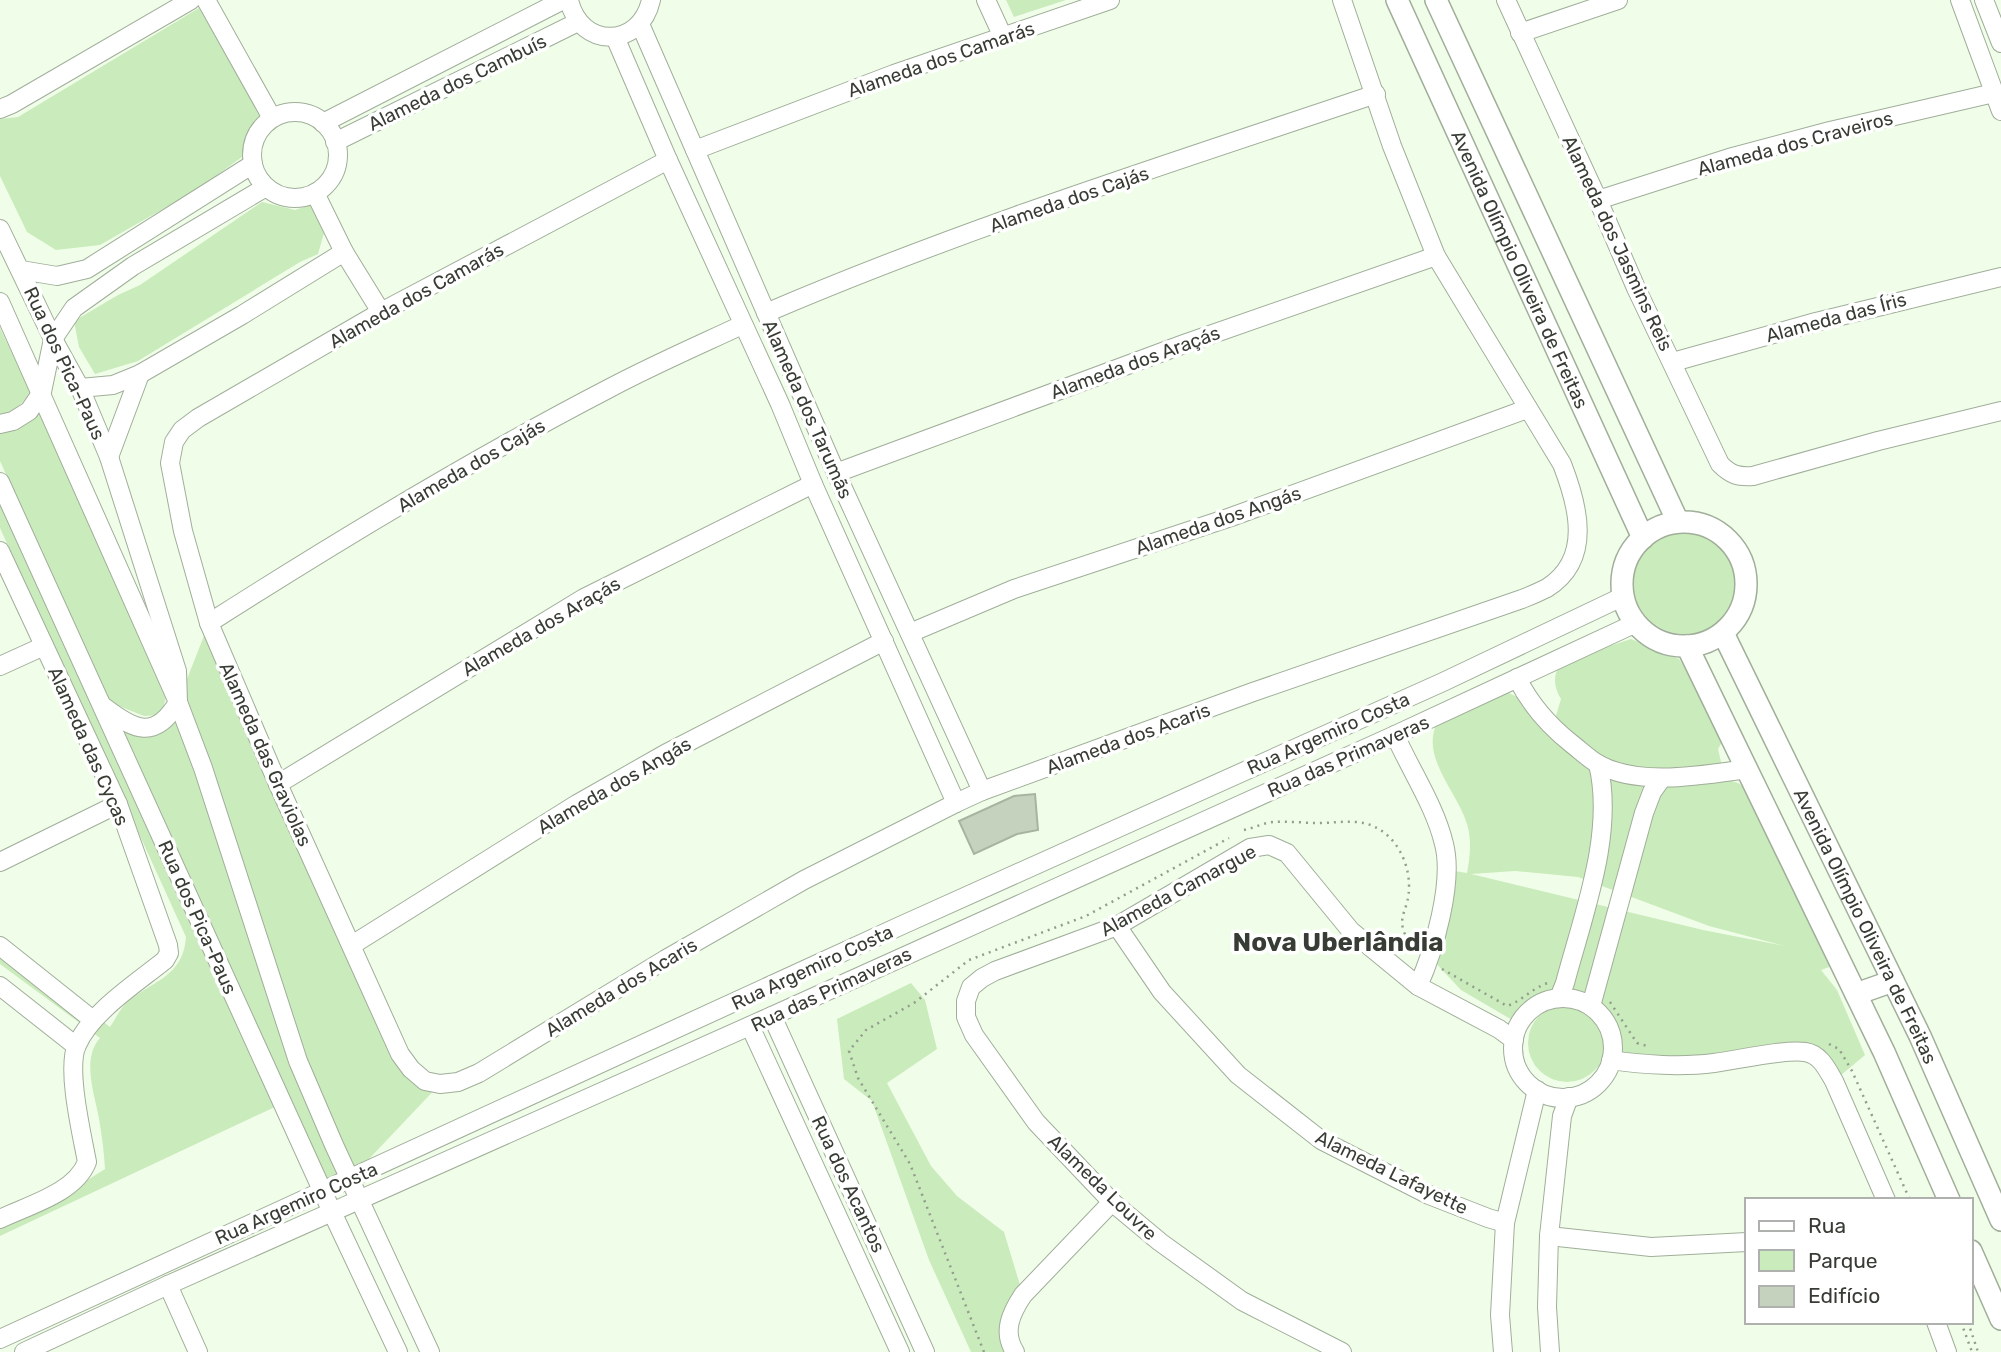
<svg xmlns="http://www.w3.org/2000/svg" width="2001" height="1352" font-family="Rubik,sans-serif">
<rect width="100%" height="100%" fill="#f0fee9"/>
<g fill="#caebbb" fill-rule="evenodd">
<path d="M 1006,0 L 1066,0 L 1014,17 Z"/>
<path d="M 199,8 L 261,116 L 251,131 L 242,157 L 198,189 L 100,245 L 56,250 L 27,232 L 0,176 L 0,119 L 18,117 Z"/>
<path d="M 262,202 L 295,210 L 310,205 L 324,233 L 318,254 L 300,262 L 138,361 L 95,374 L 79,347 L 74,321 L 118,295 L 140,285 Z"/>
<path d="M 0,328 L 30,391 C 22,404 16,412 0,415 Z"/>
<path d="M 39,408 L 167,694 L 161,715 L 144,716 L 109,702 L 0,461 L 0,432 L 19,427 L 36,418 Z"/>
<path d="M 0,490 L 277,1106 L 0,1236 L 0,1225 L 62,1196 L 105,1169 C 104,1152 102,1136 99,1119 C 95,1095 81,1059 100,1038 L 0,964 L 0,940 L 110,1027 C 114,1021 118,1013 122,1008 C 146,981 183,981 186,937 L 0,528 Z"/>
<circle cx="1685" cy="582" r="52"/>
<path d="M 209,623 L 400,1054 L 440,1084 L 350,1179 L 323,1191 L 101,705 L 138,728 L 178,702 Z"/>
<path d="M 1631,639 L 1679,659 L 1723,725 L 1722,742 L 1718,749 L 1725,779 L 1738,783 L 1749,790 L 1832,966 L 1821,970 L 1837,990 L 1865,1055 L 1834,1081 L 1825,1065 L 1792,1053 L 1607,1059 C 1609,1054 1612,1048 1612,1044 C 1613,1010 1571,990 1543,1002 C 1532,1006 1526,1015 1519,1024 L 1461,990 L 1431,958 L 1448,870 L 1467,873 C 1470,857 1472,841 1467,824 C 1458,793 1420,757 1437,723 L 1507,692 L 1521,699 L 1551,732 L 1561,699 C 1553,686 1553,675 1561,662 ZM 1515,871 L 1578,877 L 1709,926 L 1785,946 L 1703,930 L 1471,874 Z"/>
<path d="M 911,983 L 925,1000 L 937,1049 L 887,1083 L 931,1166 L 957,1196 L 1004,1232 L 1023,1295 L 1012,1352 L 971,1352 L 929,1260 L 872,1101 L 844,1079 L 837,1019 Z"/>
<circle cx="1567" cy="1043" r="39"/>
</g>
<path fill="#c5d3be" stroke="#a6b4a0" stroke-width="2" d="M 1035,794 L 1038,830 L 1017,834 L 974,854 L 959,821 L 1014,796 Z"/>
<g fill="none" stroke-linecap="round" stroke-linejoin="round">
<defs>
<g id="minor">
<path d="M 206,0 L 272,118"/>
<path d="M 569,0 C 580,49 640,49 651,0"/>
<path d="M 986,0 L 1003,37"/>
<path d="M 1506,0 L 1598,200 L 1636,288 L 1720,464 C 1731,475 1738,477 1753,476 L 1878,441 L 2001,411"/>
<path d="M 1960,0 L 2001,111"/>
<path d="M 1984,0 L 2001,43"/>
<path d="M 640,24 L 836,473 L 982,791"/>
<path d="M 1520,33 L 1618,0"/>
<path d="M 615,37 L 668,160 L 780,404 L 813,484 L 956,803"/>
<path d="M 0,109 L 12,104 L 191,0"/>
<circle cx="295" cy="155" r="43"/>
<path d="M 323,123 L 563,0"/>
<path d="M 335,142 L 578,22"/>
<path d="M 695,150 L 894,74 L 1110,0"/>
<path d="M 668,160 L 381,312 L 198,418 L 182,430 L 174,442 L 170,463 L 183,531 L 209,623 L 278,784 L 400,1054 L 411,1069 L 425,1081 L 440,1084 L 458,1082 L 479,1073 L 666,959 L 804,880 L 956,803 L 982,791 L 1253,692 L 1522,599 C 1530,596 1539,592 1547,588 C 1593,559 1578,505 1562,464 L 1436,256 L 1392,146 L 1342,0"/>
<path d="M 315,193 L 344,252 L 381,312"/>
<path d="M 1598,200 L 1729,158 L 1830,131 L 1994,93"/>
<path d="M 0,229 L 53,339 L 80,388 L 109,457 L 177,671 L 178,702 C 155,741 134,730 104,707"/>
<path d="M 21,270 L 57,276 L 87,269 L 253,164"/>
<path d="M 0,302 L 178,702 L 203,768 L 298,1061 L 334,1145 L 430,1352"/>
<path d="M 766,313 C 964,228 1171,163 1376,94"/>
<path d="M 1673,362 L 1816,322 L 2001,277"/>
<path d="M 80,388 L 113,385 L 140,374 L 242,315 L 344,252"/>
<path d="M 0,424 L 13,421 L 29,411 L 42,392 L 53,339 L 74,308 L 133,266 L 266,187"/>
<path d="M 109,457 L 140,374"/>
<path d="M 836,473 L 1184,344 L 1436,256"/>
<path d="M 0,482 L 332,1212 L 398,1352"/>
<path d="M 0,551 L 118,804 L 168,945 L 169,953 L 165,960 C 138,982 91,1012 77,1045 C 66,1068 82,1135 87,1162 C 75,1193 29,1205 0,1219"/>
<path d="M 209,623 C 339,540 471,460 608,389 C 651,366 697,346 742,325"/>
<path d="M 910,633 L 1014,589 L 1231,517 L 1527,409"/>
<path d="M 0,666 L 44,646"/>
<path d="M 1517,678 C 1530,704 1549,726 1572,744 C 1580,750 1589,759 1598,764 C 1639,787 1703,775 1747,769"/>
<path d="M 1395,735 C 1411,771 1435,806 1444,844 C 1454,882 1434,951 1418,986"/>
<path d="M 278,784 L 584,598 L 813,484"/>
<path d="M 0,862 L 118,804"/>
<path d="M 1117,926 L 1162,992 L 1238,1075 L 1321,1140 L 1429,1195 L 1488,1218 L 1505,1223"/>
<path d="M 352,945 L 577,804 L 665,754 L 884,641"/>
<path d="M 0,946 L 93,1020"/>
<path d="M 0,986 L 76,1046"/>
<path d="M 1559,998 L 1565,983 C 1583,915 1615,833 1598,764"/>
<circle cx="1563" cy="1048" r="50"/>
<path d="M 1591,1006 L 1644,813 L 1652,792 L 1662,778"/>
<path d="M 772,1016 L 925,1352"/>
<path d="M 750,1026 L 900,1352"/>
<path d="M 1611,1060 C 1642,1065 1683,1067 1714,1063 C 1738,1060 1783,1049 1805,1052 C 1820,1054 1827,1069 1834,1081 L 1886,1200"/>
<path d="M 1549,1236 L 1651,1247 L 1747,1242"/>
<path d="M 168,1285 L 198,1352"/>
<path d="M 1936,1322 L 1947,1352"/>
<path d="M 0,1339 L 900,926 L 1443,682 L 1624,596"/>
<path d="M 24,1352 L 168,1285 L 772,1016 L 1395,735 L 1636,623"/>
<path d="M 1015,1352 C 1002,1332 1011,1313 1023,1295 L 1112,1202"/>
<path d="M 1342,1352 L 1242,1301 L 1160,1242 L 1112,1202 L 1036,1122 L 974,1035 L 966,1017 L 966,1001 L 971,987 L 982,978 L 995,971 L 1117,926 L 1250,848 L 1269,845 L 1287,853 L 1351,931 L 1418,986 L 1499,1029 L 1514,1040"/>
<path d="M 1503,1352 L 1500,1315 L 1505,1223 L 1537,1090"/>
<path d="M 1550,1352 L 1547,1307 L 1549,1236 L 1562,1116 L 1569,1097"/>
</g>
<g id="major">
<path id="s1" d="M 1397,0 L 1643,538"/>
<path d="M 1436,0 L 1678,522"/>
<circle cx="1684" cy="584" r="62"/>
<path id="s2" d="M 1723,633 L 1920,1036 L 2001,1220"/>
<path d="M 1687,646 L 1884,1052 L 1949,1200"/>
<path d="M 1856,994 L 1893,981"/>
<path d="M 1971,1251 L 2001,1319"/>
</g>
</defs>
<use href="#minor" stroke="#a0ae9a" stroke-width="20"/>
<use href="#major" stroke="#a0ae9a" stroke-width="24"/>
<g stroke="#939d8e" stroke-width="2.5" stroke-dasharray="2 5" stroke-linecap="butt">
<path d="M 1244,830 C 1254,828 1265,822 1275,822 C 1289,821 1304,823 1318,823 C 1331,823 1343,821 1356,822 C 1388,824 1408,854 1409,884 C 1410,916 1390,916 1414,949"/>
<path d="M 1442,969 L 1507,1006 C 1522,1001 1532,988 1548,983"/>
<path d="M 1610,1002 L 1637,1043 L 1647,1046"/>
<path d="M 1829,1044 L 1839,1049 L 1852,1071 L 1910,1200"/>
<path d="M 1961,1322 L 1972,1352"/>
<path d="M 1968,1322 L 1978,1352"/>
<path d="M 984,1352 L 910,1164 L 858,1078 L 849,1051 L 866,1030 L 914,1003 L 969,960 L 1086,916 L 1229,838"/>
</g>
<use href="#minor" stroke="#fff" stroke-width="18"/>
<use href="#major" stroke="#fff" stroke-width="21"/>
</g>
<g text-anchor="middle" stroke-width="7" stroke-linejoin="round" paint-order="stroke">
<g font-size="19" fill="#373c34" stroke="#fff">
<text transform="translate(941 59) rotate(-19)" y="7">Alameda dos Camarás</text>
<text transform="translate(457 82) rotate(-26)" y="7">Alameda dos Cambuís</text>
<text transform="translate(1795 143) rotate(-15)" y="7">Alameda dos Craveiros</text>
<text transform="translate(1069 199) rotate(-19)" y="7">Alameda dos Cajás</text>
<text transform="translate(1618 243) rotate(65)" y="7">Alameda dos Jasmins Reis</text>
<text dy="7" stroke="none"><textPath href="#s1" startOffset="296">Avenida Olímpio Oliveira de Freitas</textPath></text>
<text transform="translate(416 295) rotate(-29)" y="7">Alameda dos Camarás</text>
<text transform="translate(1836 317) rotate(-15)" y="7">Alameda das Íris</text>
<text transform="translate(1135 362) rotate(-20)" y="7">Alameda dos Araçás</text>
<text transform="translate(65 363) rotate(65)" y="7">Rua dos Pica-Paus</text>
<text transform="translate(808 409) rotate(66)" y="7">Alameda dos Tarumãs</text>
<text transform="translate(471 465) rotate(-30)" y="7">Alameda dos Cajás</text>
<text transform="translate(1218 520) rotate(-19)" y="7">Alameda dos Angás</text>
<text transform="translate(541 626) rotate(-30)" y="7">Alameda dos Araçás</text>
<text transform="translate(1328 733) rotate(-24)" y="7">Rua Argemiro Costa</text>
<text transform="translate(1128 738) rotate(-20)" y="7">Alameda dos Acaris</text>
<text transform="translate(89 746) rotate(66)" y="7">Alameda das Cycas</text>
<text transform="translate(266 754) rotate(66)" y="7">Alameda das Graviolas</text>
<text transform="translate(1348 756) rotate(-24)" y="7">Rua das Primaveras</text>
<text transform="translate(614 785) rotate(-30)" y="7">Alameda dos Angás</text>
<text transform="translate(1178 890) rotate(-28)" y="7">Alameda Camargue</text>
<text transform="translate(198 917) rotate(66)" y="7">Rua dos Pica-Paus</text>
<text dy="7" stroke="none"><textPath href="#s2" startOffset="326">Avenida Olímpio Oliveira de Freitas</textPath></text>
<text transform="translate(812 967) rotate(-25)" y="7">Rua Argemiro Costa</text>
<text transform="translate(621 987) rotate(-31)" y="7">Alameda dos Acaris</text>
<text transform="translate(831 989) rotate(-25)" y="7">Rua das Primaveras</text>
<text transform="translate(1392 1172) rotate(26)" y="7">Alameda Lafayette</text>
<text transform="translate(849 1184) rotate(65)" y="7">Rua dos Acantos</text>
<text transform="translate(1103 1187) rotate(44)" y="7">Alameda Louvre</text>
<text transform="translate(296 1203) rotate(-24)" y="7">Rua Argemiro Costa</text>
</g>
<g font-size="26" font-weight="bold" fill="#373c34" stroke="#fff">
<text x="1338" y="951">Nova Uberlândia</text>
</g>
</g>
<rect x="1745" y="1198" width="228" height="126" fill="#ffffff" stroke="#afb1ae" stroke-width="2"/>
<rect x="1759" y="1221" width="35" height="10" fill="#ffffff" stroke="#afb1ae" stroke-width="2"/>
<text x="1808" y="1233" font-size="21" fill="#373c34">Rua</text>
<rect x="1759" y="1250" width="35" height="21" fill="#caebbb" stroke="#afb1ae" stroke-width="2"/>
<text x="1808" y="1268" font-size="21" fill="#373c34">Parque</text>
<rect x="1759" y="1286" width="35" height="21" fill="#c5d3be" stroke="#afb1ae" stroke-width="2"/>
<text x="1808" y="1303" font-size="21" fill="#373c34">Edifício</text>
</svg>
